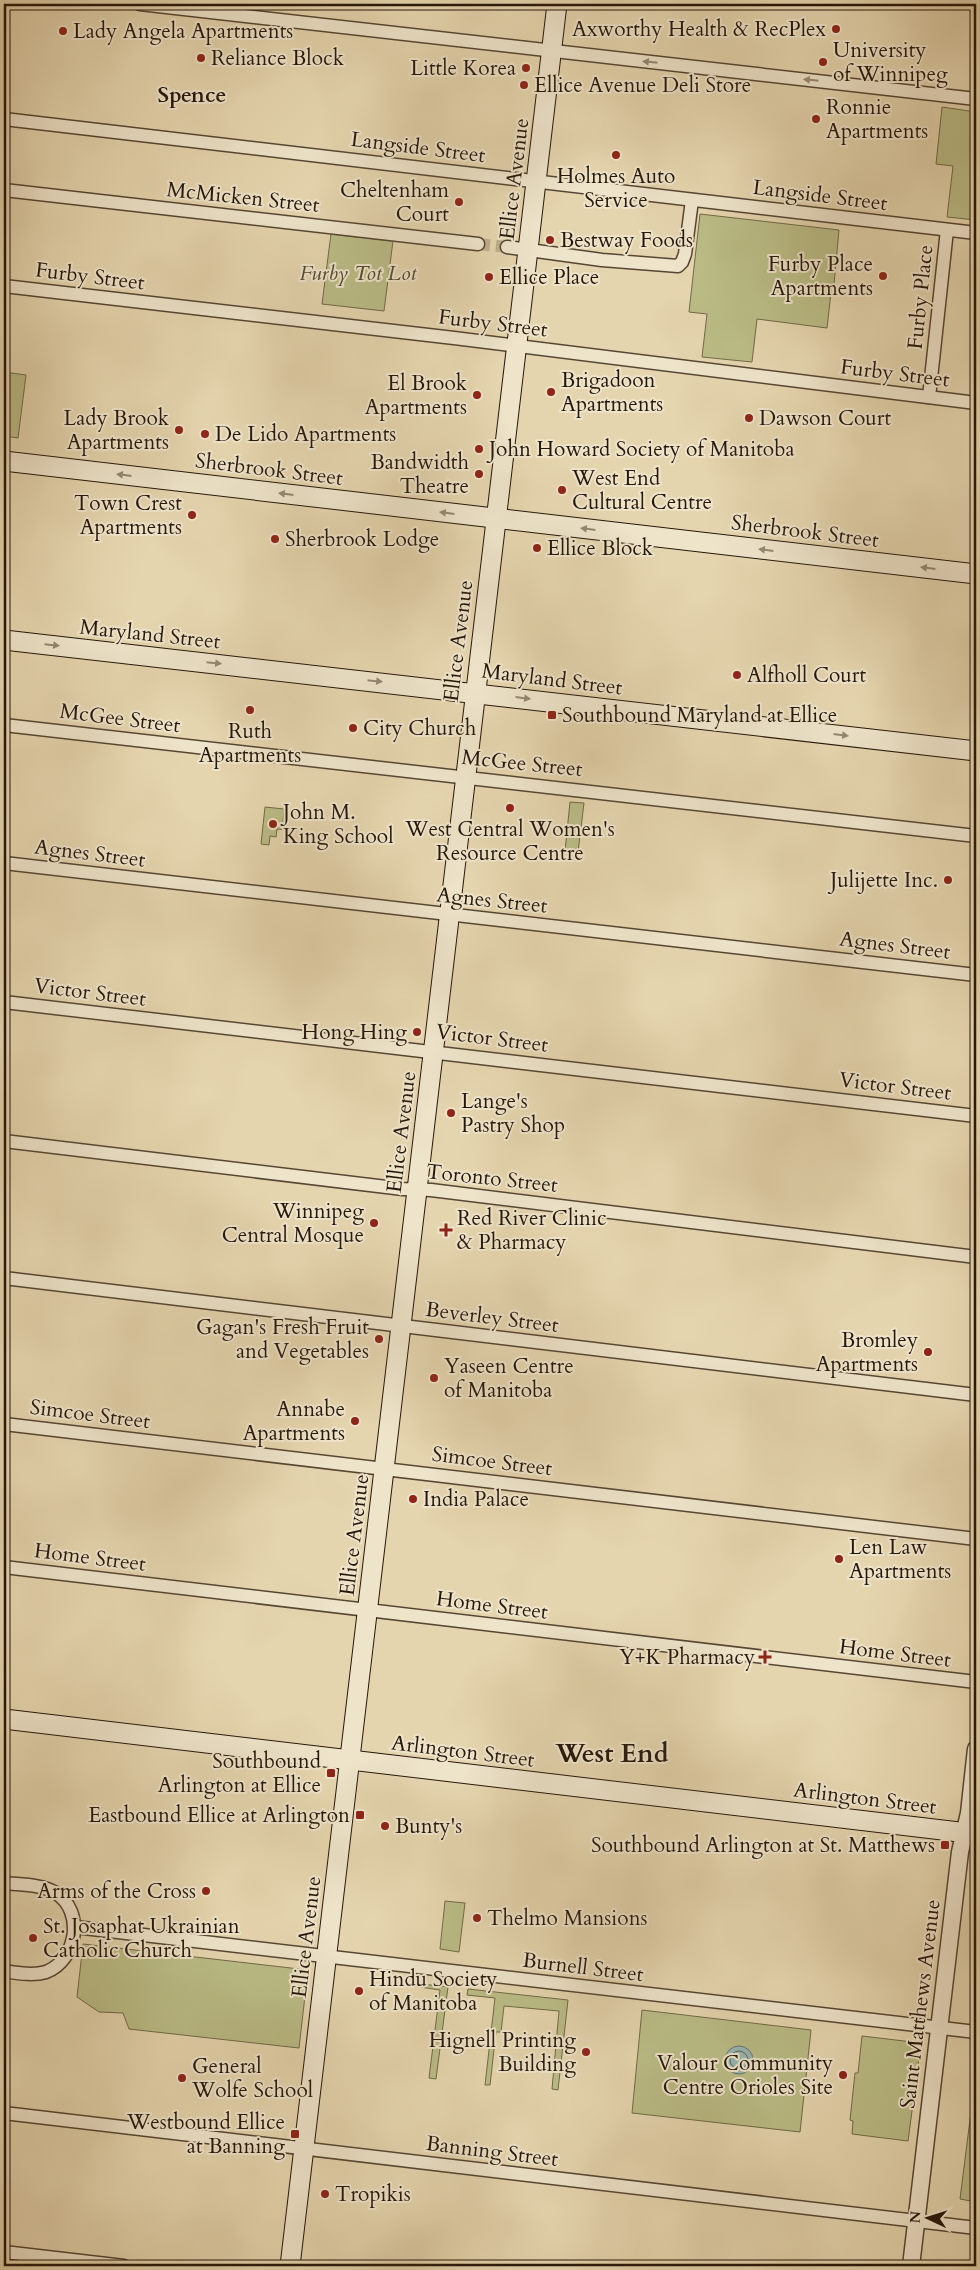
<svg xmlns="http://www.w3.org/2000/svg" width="980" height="2270" font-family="Cardo,serif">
<rect width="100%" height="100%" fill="#e5d5ae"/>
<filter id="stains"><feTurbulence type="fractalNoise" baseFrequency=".004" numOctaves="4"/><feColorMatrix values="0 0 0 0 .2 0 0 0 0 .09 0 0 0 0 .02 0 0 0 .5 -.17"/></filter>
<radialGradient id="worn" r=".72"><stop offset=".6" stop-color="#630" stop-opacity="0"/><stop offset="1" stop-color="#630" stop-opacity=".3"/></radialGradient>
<g fill="#babc86" stroke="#706a48">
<path d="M 942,107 L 976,112 L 976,220 L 947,217 L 953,166 L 936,164 Z"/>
<path d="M 700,214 L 839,230 L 834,284 L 832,284 L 827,328 L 757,319 L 752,362 L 702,357 L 707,314 L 689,312 Z"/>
<path d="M 331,234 L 393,241 L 384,311 L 322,304 Z"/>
<path d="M 4,372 L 26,375 L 18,438 L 4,436 Z"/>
<path d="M 570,802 L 584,803 L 578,852 L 565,851 Z"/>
<path d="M 265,807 L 284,809 L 283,822 L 287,823 L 286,830 L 277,829 L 276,837 L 270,836 L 269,845 L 261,844 Z"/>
<path d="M 445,1901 L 465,1903 L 459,1952 L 440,1949 Z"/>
<path d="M 83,1944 L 308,1970 L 299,2048 L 129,2029 L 123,2013 L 99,2012 L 77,1997 Z"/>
<path d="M 413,1983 L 448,1987 L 436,2079 L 429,2078 L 440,1990 L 413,1986 Z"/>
<path d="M 468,1989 L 568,2000 L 558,2090 L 552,2089 L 559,2011 L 504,2006 L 501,2032 L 496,2032 L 490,2085 L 485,2085 L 495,1998 L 467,1995 Z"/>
<path d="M 642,2010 L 811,2030 L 800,2132 L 632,2113 Z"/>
<path d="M 862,2036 L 921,2043 L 908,2141 L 852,2134 L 853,2121 L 850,2120 L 855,2073 L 858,2073 Z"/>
<path d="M 976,2072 L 976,2202 L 960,2199 Z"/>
</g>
<circle fill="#98b7b3" stroke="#6a7770" cx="739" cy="2060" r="14"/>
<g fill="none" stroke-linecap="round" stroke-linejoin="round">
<circle stroke="#5f675f" stroke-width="1" cx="739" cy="2060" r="9"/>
<path stroke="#bfaf8d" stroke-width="12" stroke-dasharray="12 6" stroke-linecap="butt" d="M 478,244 L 507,247"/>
<defs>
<g id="minor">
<path d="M 140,4 L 976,99"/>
<path d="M 4,119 L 976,233"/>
<path d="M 4,190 L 478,244"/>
<path d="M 507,247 L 602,260 L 678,266 L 682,262 L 685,254 L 692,200"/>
<path d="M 4,286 L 454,338 L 976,403"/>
<path d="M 929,397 L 947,230"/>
<path d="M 4,725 L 976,836"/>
<path d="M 4,863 L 976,975"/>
<path d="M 4,1002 L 976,1116"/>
<path d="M 4,1141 L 403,1189 L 431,1190 L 976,1257"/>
<path d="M 4,1278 L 976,1395"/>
<path d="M 4,1424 L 976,1539"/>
<path d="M 4,1567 L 976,1682"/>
<path d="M 4,1883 C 21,1885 41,1884 56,1893 C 85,1912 77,1960 46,1972 C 33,1976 17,1973 4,1971"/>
<path d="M 75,1927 L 976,2032"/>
<path d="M 4,2113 L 976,2228"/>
<path d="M 4,2252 L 124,2266"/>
</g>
<path id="tertiary" d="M 911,2266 L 960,1852 L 969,1813 L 976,1749"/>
<g id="secondary">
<path d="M 4,461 L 976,574"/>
<path d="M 4,640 L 976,751"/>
<path d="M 4,1719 L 976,1834"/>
<path d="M 290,2266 L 557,4"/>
</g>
</defs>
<use href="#minor" stroke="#564634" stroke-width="15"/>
<use href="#tertiary" stroke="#564634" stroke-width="19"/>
<use href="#secondary" stroke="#26170b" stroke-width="21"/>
<use href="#minor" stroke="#eee4ca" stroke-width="12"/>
<use href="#tertiary" stroke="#eee4ca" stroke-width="16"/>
<use href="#secondary" stroke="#eee4ca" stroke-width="19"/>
</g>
<defs><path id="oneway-solid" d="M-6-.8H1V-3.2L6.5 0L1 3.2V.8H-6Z" transform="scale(1.25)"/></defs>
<g fill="#948874">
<use href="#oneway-solid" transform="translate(650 62) rotate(-174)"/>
<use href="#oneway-solid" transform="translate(811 80) rotate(-174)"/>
<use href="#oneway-solid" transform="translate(124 475) rotate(-173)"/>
<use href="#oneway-solid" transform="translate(286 494) rotate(-173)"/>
<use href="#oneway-solid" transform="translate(447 513) rotate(-173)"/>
<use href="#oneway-solid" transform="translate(588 529) rotate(-173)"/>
<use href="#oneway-solid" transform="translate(766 550) rotate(-173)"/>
<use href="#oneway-solid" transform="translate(928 568) rotate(-173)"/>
<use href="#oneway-solid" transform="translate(52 645) rotate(6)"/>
<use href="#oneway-solid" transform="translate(214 663) rotate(6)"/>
<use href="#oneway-solid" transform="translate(375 681) rotate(6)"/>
<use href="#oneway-solid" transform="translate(523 698) rotate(7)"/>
<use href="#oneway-solid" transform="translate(841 735) rotate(7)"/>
</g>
<g fill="#8f2418" stroke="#eee4ca" stroke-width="2">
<circle cx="836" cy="29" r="5"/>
<circle cx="63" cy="31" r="5"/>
<circle cx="201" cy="58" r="5"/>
<circle cx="823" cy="62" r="5"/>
<circle cx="526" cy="68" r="5"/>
<circle cx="524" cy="85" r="5"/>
<circle cx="816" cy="119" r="5"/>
<circle cx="616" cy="155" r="5"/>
<circle cx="459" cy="202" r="5"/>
<circle cx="550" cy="240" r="5"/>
<circle cx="883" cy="276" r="5"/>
<circle cx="489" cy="277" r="5"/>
<circle cx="551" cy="392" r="5"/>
<circle cx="477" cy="395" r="5"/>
<circle cx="749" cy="418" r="5"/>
<circle cx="179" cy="430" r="5"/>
<circle cx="205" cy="434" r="5"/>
<circle cx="479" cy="449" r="5"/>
<circle cx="479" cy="474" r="5"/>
<circle cx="562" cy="490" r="5"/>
<circle cx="192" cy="515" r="5"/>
<circle cx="275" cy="539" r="5"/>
<circle cx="537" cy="548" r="5"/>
<circle cx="737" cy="675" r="5"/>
<circle cx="250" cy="710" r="5"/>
<rect x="547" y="710" width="10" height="10" rx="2.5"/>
<circle cx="353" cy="728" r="5"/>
<circle cx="510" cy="808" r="5"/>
<circle cx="273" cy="824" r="5"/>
<circle cx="948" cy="880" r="5"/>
<circle cx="417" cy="1032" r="5"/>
<circle cx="451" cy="1113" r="5"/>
<circle cx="374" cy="1223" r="5"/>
<path d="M443.5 1222.5h5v5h5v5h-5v5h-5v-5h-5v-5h5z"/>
<circle cx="379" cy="1339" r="5"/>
<circle cx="928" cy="1352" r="5"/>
<circle cx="434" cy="1378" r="5"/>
<circle cx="355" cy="1421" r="5"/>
<circle cx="413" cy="1499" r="5"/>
<circle cx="839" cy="1559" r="5"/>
<path d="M762.5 1649.5h5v5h5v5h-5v5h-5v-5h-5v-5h5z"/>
<rect x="326" y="1768" width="10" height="10" rx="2.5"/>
<rect x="355" y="1810" width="10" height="10" rx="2.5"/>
<circle cx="385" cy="1826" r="5"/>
<rect x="940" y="1840" width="10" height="10" rx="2.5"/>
<circle cx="206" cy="1891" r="5"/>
<circle cx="477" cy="1918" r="5"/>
<circle cx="33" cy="1938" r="5"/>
<circle cx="359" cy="1991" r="5"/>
<circle cx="586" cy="2052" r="5"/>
<circle cx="843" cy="2075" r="5"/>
<circle cx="182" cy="2078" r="5"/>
<rect x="290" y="2129" width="10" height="10" rx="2.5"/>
<circle cx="325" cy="2194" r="5"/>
</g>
<g text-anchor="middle" stroke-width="4" stroke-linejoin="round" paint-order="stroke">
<g font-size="21" fill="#26170b" stroke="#eee4ca" text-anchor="start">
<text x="826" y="36" text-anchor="end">Axworthy Health &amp; RecPlex</text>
<text x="73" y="38">Lady Angela Apartments</text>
<text x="833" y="57">University<tspan x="833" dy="24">of Winnipeg</tspan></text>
<text x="211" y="65">Reliance Block</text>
<text x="516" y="75" text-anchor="end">Little Korea</text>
<text x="534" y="92">Ellice Avenue Deli Store</text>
<text x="826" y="114">Ronnie<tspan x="826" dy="24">Apartments</tspan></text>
<text x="616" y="183" text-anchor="middle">Holmes Auto<tspan x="616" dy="24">Service</tspan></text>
<text x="449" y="197" text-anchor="end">Cheltenham<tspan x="449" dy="24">Court</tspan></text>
<text x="560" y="247">Bestway Foods</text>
<text x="873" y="271" text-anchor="end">Furby Place<tspan x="873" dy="24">Apartments</tspan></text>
<text x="499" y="284">Ellice Place</text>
<text x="561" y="387">Brigadoon<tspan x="561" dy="24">Apartments</tspan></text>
<text x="467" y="390" text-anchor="end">El Brook<tspan x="467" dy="24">Apartments</tspan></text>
<text x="169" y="425" text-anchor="end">Lady Brook<tspan x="169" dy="24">Apartments</tspan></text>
<text x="759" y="425">Dawson Court</text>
<text x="215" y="441">De Lido Apartments</text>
<text x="489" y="456">John Howard Society of Manitoba</text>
<text x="469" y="469" text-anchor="end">Bandwidth<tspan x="469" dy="24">Theatre</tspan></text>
<text x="572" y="485">West End<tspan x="572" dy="24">Cultural Centre</tspan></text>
<text x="182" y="510" text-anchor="end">Town Crest<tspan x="182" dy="24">Apartments</tspan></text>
<text x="285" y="546">Sherbrook Lodge</text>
<text x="547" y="555">Ellice Block</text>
<text x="747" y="682">Alfholl Court</text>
<text x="562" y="722">Southbound Maryland at Ellice</text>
<text x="363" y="735">City Church</text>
<text x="250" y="738" text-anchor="middle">Ruth<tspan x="250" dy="24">Apartments</tspan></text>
<text x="283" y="819">John M.<tspan x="283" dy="24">King School</tspan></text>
<text x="510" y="836" text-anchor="middle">West Central Women's<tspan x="510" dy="24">Resource Centre</tspan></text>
<text x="938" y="887" text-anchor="end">Julijette Inc.</text>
<text x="407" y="1039" text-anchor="end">Hong Hing</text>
<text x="461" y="1108">Lange's<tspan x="461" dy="24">Pastry Shop</tspan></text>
<text x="364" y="1218" text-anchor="end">Winnipeg<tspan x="364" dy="24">Central Mosque</tspan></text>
<text x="457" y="1225">Red River Clinic<tspan x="457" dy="24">&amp; Pharmacy</tspan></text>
<text x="369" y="1334" text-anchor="end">Gagan's Fresh Fruit<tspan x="369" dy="24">and Vegetables</tspan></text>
<text x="918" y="1347" text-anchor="end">Bromley<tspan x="918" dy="24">Apartments</tspan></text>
<text x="444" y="1373">Yaseen Centre<tspan x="444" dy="24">of Manitoba</tspan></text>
<text x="345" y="1416" text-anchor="end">Annabe<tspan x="345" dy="24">Apartments</tspan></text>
<text x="423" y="1506">India Palace</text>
<text x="849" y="1554">Len Law<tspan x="849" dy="24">Apartments</tspan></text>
<text x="755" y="1664" text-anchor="end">Y+K Pharmacy</text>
<text x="321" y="1768" text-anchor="end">Southbound<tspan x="321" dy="24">Arlington at Ellice</tspan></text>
<text x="350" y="1822" text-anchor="end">Eastbound Ellice at Arlington</text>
<text x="395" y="1833">Bunty's</text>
<text x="935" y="1852" text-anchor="end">Southbound Arlington at St. Matthews</text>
<text x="196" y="1898" text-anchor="end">Arms of the Cross</text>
<text x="487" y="1925">Thelmo Mansions</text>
<text x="43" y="1933">St. Josaphat Ukrainian<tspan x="43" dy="24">Catholic Church</tspan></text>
<text x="369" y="1986">Hindu Society<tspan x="369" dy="24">of Manitoba</tspan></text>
<text x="576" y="2047" text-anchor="end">Hignell Printing<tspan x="576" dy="24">Building</tspan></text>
<text x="833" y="2070" text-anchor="end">Valour Community<tspan x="833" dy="24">Centre Orioles Site</tspan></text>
<text x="192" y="2073">General<tspan x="192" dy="24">Wolfe School</tspan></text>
<text x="285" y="2129" text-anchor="end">Westbound Ellice<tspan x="285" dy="24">at Banning</tspan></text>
<text x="335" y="2201">Tropikis</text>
</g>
<g font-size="21" fill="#26170b" stroke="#eee4ca">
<text transform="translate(418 147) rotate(7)" y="7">Langside Street</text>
<text transform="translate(514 179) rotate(-83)" y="7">Ellice Avenue</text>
<text transform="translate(820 195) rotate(7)" y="7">Langside Street</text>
<text transform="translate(243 197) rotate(6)" y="7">McMicken Street</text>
<text transform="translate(90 276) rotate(7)" y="7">Furby Street</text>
<text transform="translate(920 297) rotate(-84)" y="7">Furby Place</text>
<text transform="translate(493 323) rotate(7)" y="7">Furby Street</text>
<text transform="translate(895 373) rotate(7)" y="7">Furby Street</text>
<text transform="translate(269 469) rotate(7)" y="7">Sherbrook Street</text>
<text transform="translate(805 531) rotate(7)" y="7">Sherbrook Street</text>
<text transform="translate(150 634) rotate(6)" y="7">Maryland Street</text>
<text transform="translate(458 641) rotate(-83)" y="7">Ellice Avenue</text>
<text transform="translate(552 679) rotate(7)" y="7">Maryland Street</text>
<text transform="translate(120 718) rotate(7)" y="7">McGee Street</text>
<text transform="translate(522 763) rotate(6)" y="7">McGee Street</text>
<text transform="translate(90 853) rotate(7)" y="7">Agnes Street</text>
<text transform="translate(492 900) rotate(6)" y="7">Agnes Street</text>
<text transform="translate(895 945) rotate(7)" y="7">Agnes Street</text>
<text transform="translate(90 992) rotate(7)" y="7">Victor Street</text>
<text transform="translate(492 1038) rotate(7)" y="7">Victor Street</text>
<text transform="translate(895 1086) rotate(7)" y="7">Victor Street</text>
<text transform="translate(401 1132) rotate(-83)" y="7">Ellice Avenue</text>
<text transform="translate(492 1178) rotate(6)" y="7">Toronto Street</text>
<text transform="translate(492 1317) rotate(7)" y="7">Beverley Street</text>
<text transform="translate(90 1414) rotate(7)" y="7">Simcoe Street</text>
<text transform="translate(492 1461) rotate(7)" y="7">Simcoe Street</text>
<text transform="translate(354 1535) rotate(-83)" y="7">Ellice Avenue</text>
<text transform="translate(90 1557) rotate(7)" y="7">Home Street</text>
<text transform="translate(492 1605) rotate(7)" y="7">Home Street</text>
<text transform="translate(895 1653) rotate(7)" y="7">Home Street</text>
<text transform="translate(463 1751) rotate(7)" y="7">Arlington Street</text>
<text transform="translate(865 1798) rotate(7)" y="7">Arlington Street</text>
<text transform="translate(306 1937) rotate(-83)" y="7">Ellice Avenue</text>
<text transform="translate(583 1967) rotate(7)" y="7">Burnell Street</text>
<text transform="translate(920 2004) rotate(-83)" y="7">Saint Matthews Avenue</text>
<text transform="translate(492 2151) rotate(7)" y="7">Banning Street</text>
</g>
<g font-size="21" font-style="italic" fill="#524930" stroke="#eee4ca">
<text x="358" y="280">Furby Tot Lot</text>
</g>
<g font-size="22" font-weight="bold" fill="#26170b" stroke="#eee4ca">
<text x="192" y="102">Spence</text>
</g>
<g font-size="26" font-weight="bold" fill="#26170b" stroke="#eee4ca">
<text x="612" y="1762">West End</text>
</g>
</g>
<rect width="980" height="2270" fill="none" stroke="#e5d5ae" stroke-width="20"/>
<rect x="5" y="5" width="970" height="2260" fill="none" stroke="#26170b" stroke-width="2.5"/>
<rect x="10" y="10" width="960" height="2250" fill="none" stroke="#26170b"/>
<g transform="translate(928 2218) rotate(274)" stroke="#eee4ca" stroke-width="4" paint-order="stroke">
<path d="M0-4L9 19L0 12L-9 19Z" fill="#26170b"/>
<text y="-8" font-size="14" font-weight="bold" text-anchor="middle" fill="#26170b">N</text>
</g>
<rect width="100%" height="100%" filter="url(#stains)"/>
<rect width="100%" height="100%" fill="url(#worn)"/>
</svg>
